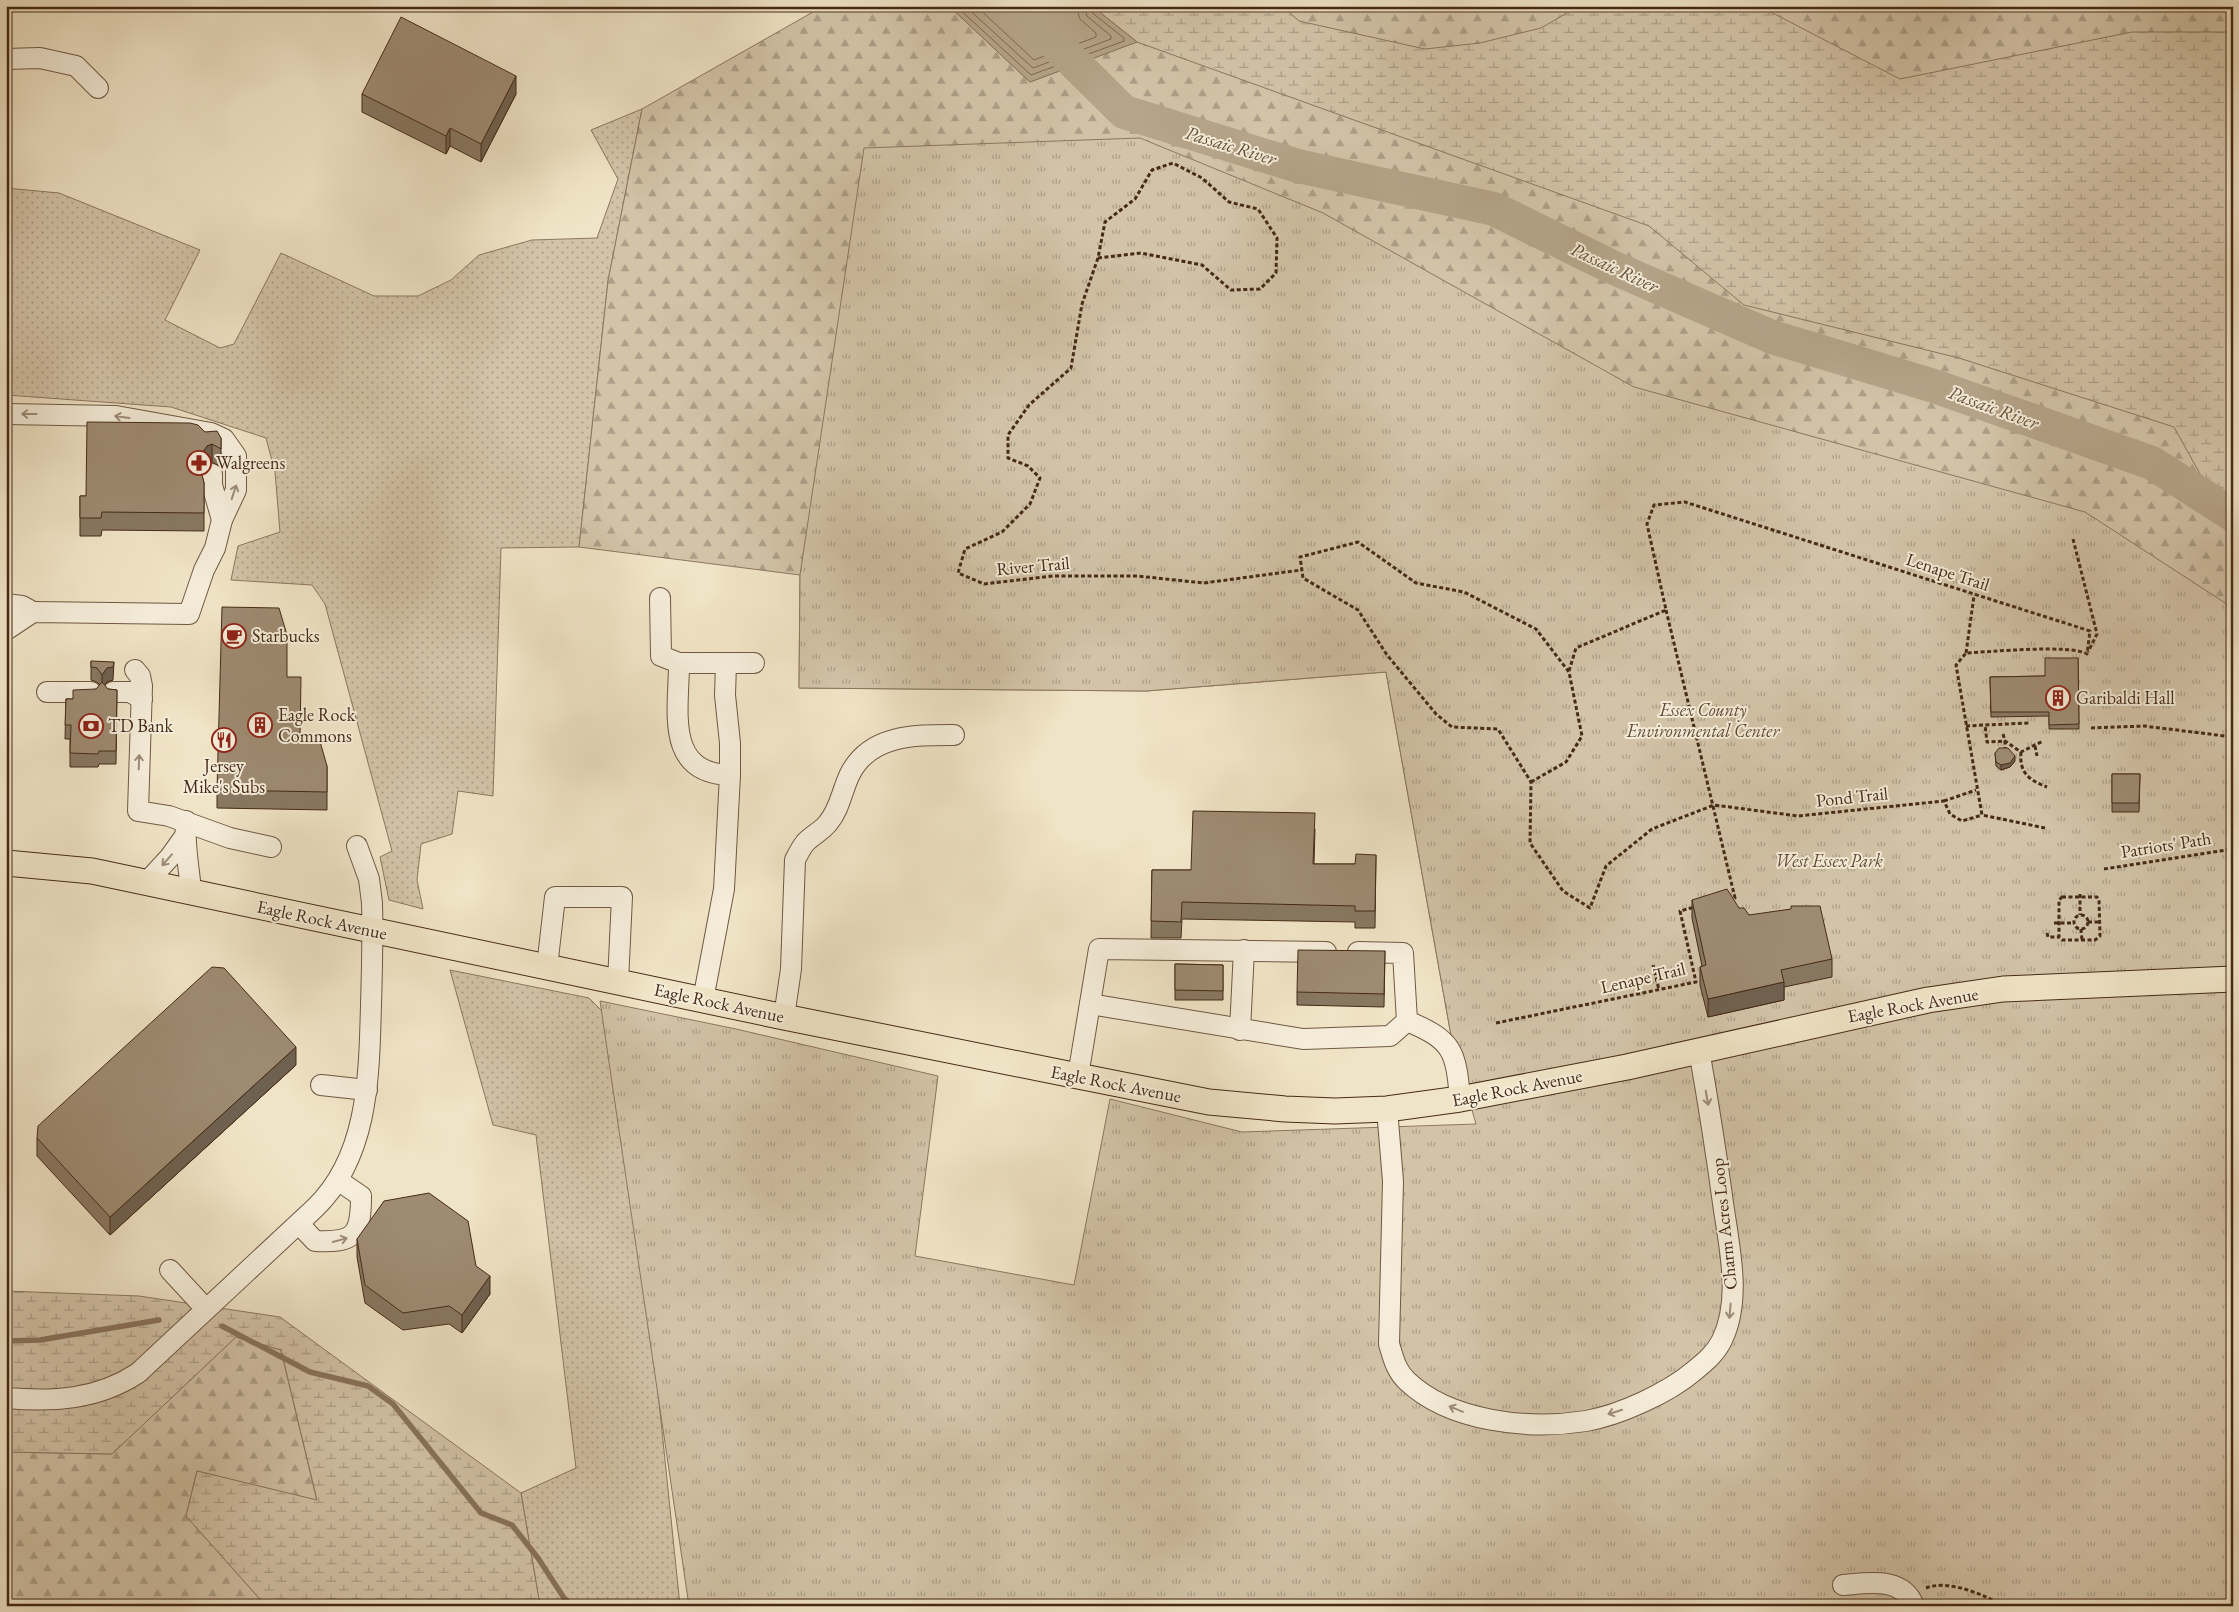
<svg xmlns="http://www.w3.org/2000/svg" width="2239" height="1612" font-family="'EB Garamond',serif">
<defs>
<pattern id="grass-dots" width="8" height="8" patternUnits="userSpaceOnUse" patternTransform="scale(1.25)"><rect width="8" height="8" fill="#d3c4a8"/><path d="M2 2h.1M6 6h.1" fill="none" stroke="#ad9f88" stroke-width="1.8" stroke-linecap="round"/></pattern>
<pattern id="forest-firs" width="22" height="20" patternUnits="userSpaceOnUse" patternTransform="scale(1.25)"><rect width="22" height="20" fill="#d3c4a8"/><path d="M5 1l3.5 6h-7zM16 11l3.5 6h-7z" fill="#ad9f88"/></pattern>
<pattern id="wetland-marsh" width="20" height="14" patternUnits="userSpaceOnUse" patternTransform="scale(1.25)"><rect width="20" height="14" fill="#d3c4a8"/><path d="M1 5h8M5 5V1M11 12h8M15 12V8" fill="none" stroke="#ad9f88"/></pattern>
<pattern id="park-tufts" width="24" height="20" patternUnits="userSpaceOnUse" patternTransform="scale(1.25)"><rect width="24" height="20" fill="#d3c4a8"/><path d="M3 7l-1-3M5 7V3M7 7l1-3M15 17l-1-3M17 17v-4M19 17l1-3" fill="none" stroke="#ad9f88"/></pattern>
</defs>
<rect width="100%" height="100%" fill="#f0e4c6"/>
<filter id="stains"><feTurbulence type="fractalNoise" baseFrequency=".004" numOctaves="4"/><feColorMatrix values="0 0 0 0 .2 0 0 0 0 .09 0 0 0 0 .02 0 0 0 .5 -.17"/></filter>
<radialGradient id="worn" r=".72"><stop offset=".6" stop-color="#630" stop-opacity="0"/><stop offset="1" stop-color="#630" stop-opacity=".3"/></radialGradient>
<g fill="url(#grass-dots)" stroke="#8c7760">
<path d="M 642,109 L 608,281 L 579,547 L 501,548 L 493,796 L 458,791 L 452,834 L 421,844 L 417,880 L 423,909 L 389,900 L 380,857 L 392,851 L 325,604 L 312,585 L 231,580 L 238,546 L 280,532 L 275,472 L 266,438 L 171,407 L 6,395 L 6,188 L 59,193 L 200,250 L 165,320 L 220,348 L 234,344 L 281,253 L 374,296 L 418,296 L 451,280 L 479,255 L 532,240 L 597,238 L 618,179 L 591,130 Z"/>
<path d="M 450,970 L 589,998 L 615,1024 L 651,1324 L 680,1606 L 540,1606 L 521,1493 L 576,1468 L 536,1135 L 493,1125 Z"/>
</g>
<g fill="url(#forest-firs)" stroke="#8c7760">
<path d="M 816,6 L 949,6 L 1030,82 L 1136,42 L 1092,6 L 2233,6 L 2233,942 L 1452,1041 L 1386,672 L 1146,691 L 799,688 L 800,575 L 579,547 L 608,281 L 642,109 L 813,12 Z"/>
<path d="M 236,1337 L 281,1350 L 317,1501 L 197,1471 L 186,1516 L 266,1606 L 6,1606 L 6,1452 L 112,1454 Z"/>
</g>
<g fill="url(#wetland-marsh)" stroke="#8c7760">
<path d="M 1092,6 L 1282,6 L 1299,21 L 1425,49 L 1480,43 L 1541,28 L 1579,6 L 1759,6 L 1900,79 L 2132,32 L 2233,32 L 2233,511 L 2220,510 L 2174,427 L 1959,358 L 1744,305 L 1649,226 L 1137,42 Z"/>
<path d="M 6,1291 L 139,1296 L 280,1317 L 521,1493 L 540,1606 L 266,1606 L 186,1516 L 197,1471 L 317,1500 L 281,1350 L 236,1337 L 112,1454 L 6,1452 Z"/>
</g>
<path fill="url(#park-tufts)" stroke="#8c7760" d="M 1140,138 L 1323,213 L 1634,387 L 2085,512 L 2233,608 L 2233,1606 L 689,1606 L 600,1001 L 736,1029 L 938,1076 L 915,1256 L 1074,1285 L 1110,1099 L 1242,1132 L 1476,1124 L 1452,1041 L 1386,672 L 1146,691 L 799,688 L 800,575 L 864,148 Z"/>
<path fill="#b6a58a" stroke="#89745c" d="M 949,6 L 1092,6 L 1137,42 L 1030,82 Z"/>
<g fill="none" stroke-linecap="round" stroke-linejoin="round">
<g stroke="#7e6850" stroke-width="1">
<path d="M 956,6 L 1031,75 L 1124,41 L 1124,38 L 1091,12 L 1090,6"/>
<path d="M 965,6 L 1033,68 L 1111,39 L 1111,36 L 1087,16 L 1084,6"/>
<path d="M 976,6 L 1034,60 L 1096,37 L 1096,33 L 1080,19 L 1076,6"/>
</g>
<g stroke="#89745c" stroke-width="5.5">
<path d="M 222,1326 L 310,1372 L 368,1386 L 393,1404 L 481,1513 L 512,1525 L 538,1558 L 564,1598 L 572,1606"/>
<path d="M 6,1341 L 40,1340 L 159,1320"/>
</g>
<path stroke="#b6a58a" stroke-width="34" d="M 1017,6 L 1124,112 L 1298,166 L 1494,209 L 1614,268 L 1772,337 L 1937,387 L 2152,463 L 2233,515"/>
<defs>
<g id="minor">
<path d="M 6,59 L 40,58 L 76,66 L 98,88"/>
<path d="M 6,414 L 116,416 L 211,433 L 224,439 L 236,456 L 236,490 L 222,520 L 215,548 L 204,570 L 189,614 L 33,612 L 6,630"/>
<path d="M 212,474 L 212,485 L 222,520"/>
<path d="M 660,598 L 661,656 L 679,663 L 754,663"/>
<path d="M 6,604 L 22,606 L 33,612"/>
<path d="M 679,663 C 679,710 664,773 730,775"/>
<path d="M 135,670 L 140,676 L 142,686 L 138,811 L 169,816 L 230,838 L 271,847"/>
<path d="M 47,692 L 91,692"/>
<path d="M 113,692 L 130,692 L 142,699"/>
<path d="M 186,821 C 184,844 189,868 191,890"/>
<path d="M 147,882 L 170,857 L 185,836"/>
<path d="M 1358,952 L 1403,953 L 1407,1021 C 1453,1040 1456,1051 1460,1099"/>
<path d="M 547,967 L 555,897 L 622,897 L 618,982"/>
<path d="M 703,1000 L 724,889 L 730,775 L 730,743 L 725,695 L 726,664"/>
<path d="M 1090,1004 L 1303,1039 L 1390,1036 L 1407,1021"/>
<path d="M 784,1017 L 791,969 L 795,860 C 798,854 801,848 805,843 C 811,836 822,831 828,823 C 840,809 842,790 850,774 C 870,734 916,735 954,735"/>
<path d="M 1240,1030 L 1244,950"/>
<path d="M 1078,1076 L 1099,949 L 1326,952"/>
<path d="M 321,1085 L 367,1090"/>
<path d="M 1387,1109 L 1393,1181 L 1389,1344 C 1393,1357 1396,1371 1407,1381 C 1450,1422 1529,1430 1586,1421 C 1620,1415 1668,1393 1694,1371 C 1705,1362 1716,1353 1722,1340 C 1742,1299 1729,1246 1723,1203 C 1716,1151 1708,1101 1699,1050"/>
<path d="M 299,1224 L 315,1241 C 355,1243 361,1235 361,1196 L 339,1181"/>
<path d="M 170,1270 L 206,1309"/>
<path d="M 6,1398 C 53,1402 97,1400 138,1373 L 315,1208 C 369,1156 369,1075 371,1005 C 372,971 373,937 372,903 L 369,879 L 357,846"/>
<path d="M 1843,1585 C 1868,1583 1903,1576 1914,1606"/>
</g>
<path id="major" d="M 6,863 L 92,871 L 784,1017 L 1078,1076 L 1209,1102 L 1285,1109 L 1335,1111 L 1387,1109 L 1460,1099 L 1627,1067 L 1928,1000 L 2003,989 L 2233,979"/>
</defs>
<use href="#minor" stroke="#705843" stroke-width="22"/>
<use href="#major" stroke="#452a17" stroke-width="27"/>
<g stroke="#452a17" stroke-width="3" stroke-dasharray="4 2.5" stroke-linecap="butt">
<path d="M 1098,258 L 1141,253 L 1202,265 L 1231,290 L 1260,289 L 1276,273 L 1277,238 L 1258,209 L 1229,202 L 1202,178 L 1173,163 L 1152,170 L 1135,199 L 1105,222 L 1098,258 L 1082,304 L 1071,368 L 1029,405 L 1008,435 L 1008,458 L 1028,466 L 1040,478 L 1030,504 L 1002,532 L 965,549 L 958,573 L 984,584 L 1053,576 L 1137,576 L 1204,583 L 1301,570"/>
<path d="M 2073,539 L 2097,634 L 2088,652"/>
<path d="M 1666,610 L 1735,898 L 1730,899"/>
<path d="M 1966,653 L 1974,596"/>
<path d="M 1569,671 L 1576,648 L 1666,610 L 1647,524 L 1654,505 L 1685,502 L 2090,631 L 2087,654 C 2072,644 1988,652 1966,653 L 1956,665 L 1982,815 L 2045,828"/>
<path d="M 1966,726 L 1985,725"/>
<path d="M 2091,728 L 2144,726 L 2233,737"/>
<path d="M 2003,734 L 2005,741 L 2021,752 L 2043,741"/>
<path d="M 2035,746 L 2037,756"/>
<path d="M 2005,751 L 2005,741 L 1987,742 L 1985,725 L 2029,723"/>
<path d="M 2021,752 C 2019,773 2029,780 2047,787"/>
<path d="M 1531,782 L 1566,762 L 1582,736 L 1569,672 L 1536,629 L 1464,592 L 1416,583 L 1358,542 L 1300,557 L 1303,578 L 1358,610 L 1387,655 L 1436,714 L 1452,727 L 1498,729 L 1531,782 L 1530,843 L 1563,891 L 1590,908 L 1606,866 L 1652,829 L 1714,805 L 1798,816 L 1944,801 L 1950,814 L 1962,821 L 1982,815"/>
<path d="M 1944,801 L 1976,790"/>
<path d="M 2104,869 L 2233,849"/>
<path d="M 2080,894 L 2080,915"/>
<path d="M 2062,897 L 2097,897 L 2099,900 L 2100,936 L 2095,940 L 2062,940 L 2059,937 L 2059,900 Z"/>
<circle cx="2081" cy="922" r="7"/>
<path d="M 2088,922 L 2099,922"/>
<path d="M 2054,923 L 2073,923"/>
<path d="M 2081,929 L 2082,940"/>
<path d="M 2047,933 L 2048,937 L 2059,937"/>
<path d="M 1653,965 L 1659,990"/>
<path d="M 1496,1023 L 1696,982 L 1680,911 L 1695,907"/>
<path d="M 1926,1588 C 1949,1579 1984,1595 2004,1606"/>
</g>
<use href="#minor" stroke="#f5edda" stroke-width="20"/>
<use href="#major" stroke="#f0e4c6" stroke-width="25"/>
</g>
<g fill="#887862" stroke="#452a17">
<path d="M 362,94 L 516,94 L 481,162 L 450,146 L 446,154 L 362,112 Z"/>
<path d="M 205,432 L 221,438 L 221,467 L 212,462 L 207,464 L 201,472 L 204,483 L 204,531 L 102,530 L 101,536 L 80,536 L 80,496 L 86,496 Z"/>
<path d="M 2078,658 L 2079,729 L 2049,729 L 2049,716 L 1991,717 L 1990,677 L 2045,676 Z"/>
<path d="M 91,661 L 113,680 L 107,682 L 104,685 L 108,689 L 117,690 L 116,764 L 99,764 L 98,767 L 70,767 L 70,739 L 65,739 L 66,699 L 73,699 L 96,689 L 100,685 L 97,682 L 91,680 Z"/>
<path d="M 287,677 L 300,737 L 327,766 L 327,810 L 217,808 L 217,790 Z"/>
<path d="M 1995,753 L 2015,761 L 2010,767 L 2001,770 L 1996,766 Z"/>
<path d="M 2112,774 L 2140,774 L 2139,812 L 2112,812 Z"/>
<path d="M 1315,829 L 1314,864 L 1355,864 L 1376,855 L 1375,928 L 1355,928 L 1355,922 L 1182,919 L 1181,938 L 1151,938 L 1152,870 L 1191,870 Z"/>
<path d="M 1692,900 L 1739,908 L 1749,915 L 1832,959 L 1832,977 L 1784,987 L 1784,1000 L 1708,1017 L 1700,985 L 1700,967 L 1702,966 L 1692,918 Z"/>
<path d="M 1385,951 L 1384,1007 L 1297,1005 L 1297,992 Z"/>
<path d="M 1175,964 L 1223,965 L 1223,1000 L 1175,1000 Z"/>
<path d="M 296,1065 L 110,1235 L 37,1156 L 37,1138 Z"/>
<path d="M 357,1239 L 476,1266 L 490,1294 L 462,1333 L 449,1324 L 403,1330 L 365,1303 L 357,1257 Z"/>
</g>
<g fill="#6f6150" stroke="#452a17">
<path d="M 516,76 L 516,94 L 481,162 L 481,144 Z"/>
<path d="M 450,128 L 450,146 L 446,154 L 446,136 Z"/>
<path d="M 212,444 L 212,462 L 207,464 L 200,474 L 200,456 L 207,446 Z"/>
<path d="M 114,662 L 113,680 L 107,682 L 102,688 L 102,675 L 107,668 Z"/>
<path d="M 2015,756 L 2015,761 L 2010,767 L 2001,770 L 2001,765 Z"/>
<path d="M 1784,982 L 1784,1000 L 1708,1017 L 1708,999 Z"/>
<path d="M 296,1047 L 296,1065 L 110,1235 L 110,1217 Z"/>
<path d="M 490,1276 L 490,1294 L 462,1333 L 462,1315 Z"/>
</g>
<g fill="#9e8b72" stroke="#452a17">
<path d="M 401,17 L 516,76 L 481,144 L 450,128 L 446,136 L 362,94 Z"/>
<path d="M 87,422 L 190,423 L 198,425 L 205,432 L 217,431 L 221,438 L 221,449 L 212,444 L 207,446 L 200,456 L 201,470 L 204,483 L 204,513 L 102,512 L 101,518 L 80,518 L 80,496 L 86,496 Z"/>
<path d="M 222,607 L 279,608 L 287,635 L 287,677 L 301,677 L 300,737 L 319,738 L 327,766 L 327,792 L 217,790 Z"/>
<path d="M 2045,658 L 2078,658 L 2079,724 L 2049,725 L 2049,712 L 1991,712 L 1990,677 L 2045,676 Z"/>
<path d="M 91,661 L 114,662 L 113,667 L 107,668 L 102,675 L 97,668 L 91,667 Z"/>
<path d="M 102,682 L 108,689 L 117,690 L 116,751 L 99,751 L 98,754 L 70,753 L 71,725 L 65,725 L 66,699 L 73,699 L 73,690 L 96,689 Z"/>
<path d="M 1999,748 L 2008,748 L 2015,756 L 2010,763 L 2001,765 L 1996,762 L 1995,753 Z"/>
<path d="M 2112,774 L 2140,774 L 2139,803 L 2112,803 Z"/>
<path d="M 1193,811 L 1315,813 L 1313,864 L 1355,864 L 1356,854 L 1376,855 L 1375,911 L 1355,911 L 1355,906 L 1182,902 L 1181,922 L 1151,921 L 1152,870 L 1191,870 Z"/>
<path d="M 1727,889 L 1739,908 L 1744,908 L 1749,915 L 1791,909 L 1791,906 L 1820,906 L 1832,959 L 1781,970 L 1784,982 L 1708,999 L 1700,967 L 1706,965 L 1692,900 Z"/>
<path d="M 1298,950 L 1385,951 L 1384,994 L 1297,992 Z"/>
<path d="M 1175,964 L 1223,965 L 1223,991 L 1175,990 Z"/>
<path d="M 212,967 L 224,968 L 296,1047 L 110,1217 L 37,1138 L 38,1126 Z"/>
<path d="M 429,1193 L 468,1221 L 476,1266 L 490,1276 L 462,1315 L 449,1306 L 403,1313 L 365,1285 L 357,1239 L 384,1201 Z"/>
</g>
<defs><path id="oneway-shaft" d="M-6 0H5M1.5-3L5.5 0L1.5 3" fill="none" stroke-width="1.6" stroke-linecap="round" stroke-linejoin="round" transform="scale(1.25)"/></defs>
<g stroke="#9d8c78">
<use href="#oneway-shaft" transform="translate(29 414) rotate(-180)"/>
<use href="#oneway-shaft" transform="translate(122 417) rotate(-172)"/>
<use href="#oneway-shaft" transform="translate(234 492) rotate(-72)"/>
<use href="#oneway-shaft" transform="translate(139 762) rotate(-88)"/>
<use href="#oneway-shaft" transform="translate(167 860) rotate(131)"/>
<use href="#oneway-shaft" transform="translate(1707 1098) rotate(80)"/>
<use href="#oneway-shaft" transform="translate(340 1240) rotate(-15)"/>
<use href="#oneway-shaft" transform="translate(1730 1311) rotate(95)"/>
<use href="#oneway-shaft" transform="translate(1456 1409) rotate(-158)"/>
<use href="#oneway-shaft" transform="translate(1615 1412) rotate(162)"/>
</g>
<defs>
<symbol id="pharmacy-ring" viewBox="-11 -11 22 22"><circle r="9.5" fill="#f5edda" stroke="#8f2418" stroke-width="1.5"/><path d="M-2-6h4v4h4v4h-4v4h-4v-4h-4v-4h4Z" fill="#8f2418"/></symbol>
<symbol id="cafe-ring" viewBox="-11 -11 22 22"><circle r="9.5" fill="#f5edda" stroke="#8f2418" stroke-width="1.5"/><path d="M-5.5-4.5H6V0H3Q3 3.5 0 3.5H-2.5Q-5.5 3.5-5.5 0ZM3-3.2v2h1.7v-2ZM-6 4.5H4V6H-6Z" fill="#8f2418"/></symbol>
<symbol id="building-ring" viewBox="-11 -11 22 22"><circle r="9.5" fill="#f5edda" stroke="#8f2418" stroke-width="1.5"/><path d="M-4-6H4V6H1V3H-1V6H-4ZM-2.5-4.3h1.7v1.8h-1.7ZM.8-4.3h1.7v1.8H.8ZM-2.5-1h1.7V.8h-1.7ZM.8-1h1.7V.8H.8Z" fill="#8f2418"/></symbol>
<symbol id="bank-ring" viewBox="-11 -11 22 22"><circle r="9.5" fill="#f5edda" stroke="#8f2418" stroke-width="1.5"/><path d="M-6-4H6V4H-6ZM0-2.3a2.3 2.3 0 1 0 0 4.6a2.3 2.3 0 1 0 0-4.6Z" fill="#8f2418"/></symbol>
<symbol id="restaurant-ring" viewBox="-11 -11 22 22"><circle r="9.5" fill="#f5edda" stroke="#8f2418" stroke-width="1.5"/><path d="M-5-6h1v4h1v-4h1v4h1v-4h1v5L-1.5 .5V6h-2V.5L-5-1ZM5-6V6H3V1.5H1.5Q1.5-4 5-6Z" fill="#8f2418"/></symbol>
</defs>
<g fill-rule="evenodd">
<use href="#pharmacy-ring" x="185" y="449" width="28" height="28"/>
<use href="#cafe-ring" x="220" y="622" width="28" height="28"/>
<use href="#building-ring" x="2044" y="684" width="28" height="28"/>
<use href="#building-ring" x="246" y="711" width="28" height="28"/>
<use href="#bank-ring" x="77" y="712" width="28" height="28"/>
<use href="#restaurant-ring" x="210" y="726" width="28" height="28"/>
</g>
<g text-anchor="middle" stroke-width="4" stroke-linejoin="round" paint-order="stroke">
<g font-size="18" fill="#452a17" stroke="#f5edda" text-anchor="start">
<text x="216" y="469">Walgreens</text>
<text x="252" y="642">Starbucks</text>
<text x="2076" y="704">Garibaldi Hall</text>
<text x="278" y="721">Eagle Rock<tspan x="278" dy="21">Commons</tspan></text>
<text x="108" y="732">TD Bank</text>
<text x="224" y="772" text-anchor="middle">Jersey<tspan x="224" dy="21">Mike's Subs</tspan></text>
</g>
<g font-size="18" fill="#452a17" stroke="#f5edda">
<text transform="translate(1033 566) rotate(-5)" y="6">River Trail</text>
<text transform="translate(1948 572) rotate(18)" y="6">Lenape Trail</text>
<text transform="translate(1852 797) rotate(-6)" y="6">Pond Trail</text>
<text transform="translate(2166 845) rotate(-9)" y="6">Patriots' Path</text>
<text transform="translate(322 920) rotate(12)" y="6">Eagle Rock Avenue</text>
<text transform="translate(1643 978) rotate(-13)" y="6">Lenape Trail</text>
<text transform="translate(719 1003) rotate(12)" y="6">Eagle Rock Avenue</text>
<text transform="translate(1913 1005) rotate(-10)" y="6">Eagle Rock Avenue</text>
<text transform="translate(1116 1084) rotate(11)" y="6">Eagle Rock Avenue</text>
<text transform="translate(1517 1088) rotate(-11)" y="6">Eagle Rock Avenue</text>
<text transform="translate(1724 1224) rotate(-96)" y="6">Charm Acres Loop</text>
</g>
<g font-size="18" font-style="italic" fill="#614934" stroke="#f5edda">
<text x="1703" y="716">Essex County<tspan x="1703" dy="21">Environmental Center</tspan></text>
<text x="1829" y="867">West Essex Park</text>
</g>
<g font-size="19" font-style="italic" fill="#674f3a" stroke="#f5edda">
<text transform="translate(1231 145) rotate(17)" y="7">Passaic River</text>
<text transform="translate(1615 267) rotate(25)" y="7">Passaic River</text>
<text transform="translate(1994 407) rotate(20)" y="7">Passaic River</text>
</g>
</g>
<rect width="2239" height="1612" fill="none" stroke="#f0e4c6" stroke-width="25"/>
<rect x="8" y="8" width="2224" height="1597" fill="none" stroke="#452a17" stroke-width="2.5"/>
<rect x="12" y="12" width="2214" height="1587" fill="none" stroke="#452a17"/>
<rect width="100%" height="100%" filter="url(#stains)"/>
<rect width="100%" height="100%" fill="url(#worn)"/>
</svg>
